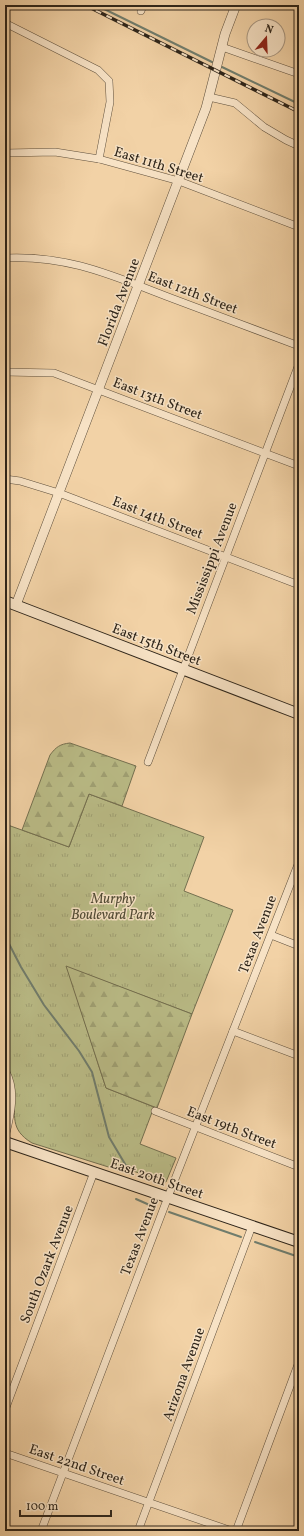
<svg xmlns="http://www.w3.org/2000/svg" width="304" height="1536" font-family="Vollkorn,serif">
<defs>
<pattern id="grass-tufts" width="24" height="20" patternUnits="userSpaceOnUse"><rect width="24" height="20" fill="#babc87"/><path d="M3 7l-1-3M5 7V3M7 7l1-3M15 17l-1-3M17 17v-4M19 17l1-3" fill="none" stroke="#a0a174"/></pattern>
<pattern id="forest-firs" width="22" height="20" patternUnits="userSpaceOnUse"><rect width="22" height="20" fill="#babc87"/><path d="M5 1l3.5 6h-7zM16 11l3.5 6h-7z" fill="#a0a174"/></pattern>
</defs>
<rect width="100%" height="100%" fill="#f2d2a6"/>
<filter id="stains"><feTurbulence type="fractalNoise" baseFrequency=".005" numOctaves="4"/><feColorMatrix values="0 0 0 0 .2 0 0 0 0 .09 0 0 0 0 .02 0 0 0 .5 -.17"/></filter>
<radialGradient id="worn" r=".72"><stop offset=".6" stop-color="#630" stop-opacity="0"/><stop offset="1" stop-color="#630" stop-opacity=".3"/></radialGradient>
<path fill="url(#grass-tufts)" stroke="#747050" d="M 89,794 L 204,837 L 184,891 L 233,910 L 192,1014 L 67,967 L 106,1088 L 154,1107 L 140,1144 L 176,1158 L 166,1182 L 133,1171 L 134,1175 L 32,1143 C 9,1129 16,1116 14,1094 C 13,1084 9,1074 5,1064 L 5,824 L 69,847 Z"/>
<g fill="url(#forest-firs)" stroke="#747050">
<path d="M 70,743 L 136,766 L 122,806 L 89,794 L 69,847 L 22,830 L 50,755 C 56,747 60,744 70,743 Z"/>
<path d="M 66,966 L 192,1014 L 157,1108 L 106,1088 Z"/>
</g>
<g fill="none" stroke-linecap="round" stroke-linejoin="round">
<g stroke="#707d6d" stroke-width="2">
<path d="M 96,5 L 212,62"/>
<path d="M 222,67 L 299,104"/>
<path d="M 5,936 L 21,967 L 44,1005 L 79,1051 L 92,1072 L 109,1137 L 128,1169"/>
<path d="M 136,1199 L 154,1207"/>
<path d="M 169,1212 L 241,1237"/>
<path d="M 255,1242 L 299,1257"/>
</g>
<defs>
<g id="minor">
<path d="M 141,11 L 143,5"/>
<path d="M 5,23 L 98,70 L 109,81 L 110,102 L 99,159"/>
<path d="M 222,47 L 299,74"/>
<path d="M 209,97 L 235,103 L 264,127 L 286,140 L 299,146"/>
<path d="M 5,153 L 55,152 L 99,159 L 179,181 L 299,227"/>
<path d="M 5,258 C 69,255 113,276 171,298 C 214,314 256,330 299,346"/>
<path d="M 5,372 L 54,373 L 299,466"/>
<path d="M 5,479 L 20,481 L 59,493 L 299,585"/>
<path d="M 148,762 L 299,364"/>
<path d="M 271,935 L 299,946"/>
<path d="M 233,1031 L 299,1056"/>
<path d="M 155,1111 L 299,1167"/>
<path d="M 5,1410 L 94,1172"/>
<path d="M 5,1453 L 232,1531"/>
<path d="M 41,1531 L 168,1197 L 299,862"/>
<path d="M 138,1531 L 252,1226"/>
<path d="M 236,1531 L 299,1362"/>
</g>
<g id="tertiary">
<path d="M 16,605 L 206,108 L 225,34 L 236,5"/>
<path d="M 5,1072 C 15,1091 10,1113 5,1133"/>
</g>
<g id="secondary">
<path d="M 5,601 L 299,714"/>
<path d="M 5,1142 L 299,1242"/>
</g>
</defs>
<use href="#minor" stroke="#5f503d" stroke-width="8"/>
<use href="#tertiary" stroke="#5f503d" stroke-width="10"/>
<use href="#secondary" stroke="#2e251a" stroke-width="12"/>
<use href="#minor" stroke="#f7e2c5" stroke-width="7"/>
<use href="#tertiary" stroke="#f7e2c5" stroke-width="9"/>
<use href="#secondary" stroke="#f7e2c5" stroke-width="10"/>
<defs>
<path id="rail" d="M 85,5 L 299,112"/>
</defs>
<use href="#rail" stroke="#2e251a" stroke-width="3.5"/>
<use href="#rail" stroke="#f7e2c5" stroke-width="2" stroke-dasharray="6" stroke-linecap="butt"/>
</g>
<g text-anchor="middle" stroke-width="3" stroke-linejoin="round" paint-order="stroke">
<g font-size="14" fill="#2e251a" stroke="#f7e2c5">
<text transform="translate(159 164) rotate(17)" y="5">East 11th Street</text>
<text transform="translate(193 292) rotate(21)" y="5">East 12th Street</text>
<text transform="translate(118 302) rotate(-69)" y="5">Florida Avenue</text>
<text transform="translate(158 398) rotate(21)" y="5">East 13th Street</text>
<text transform="translate(158 517) rotate(21)" y="5">East 14th Street</text>
<text transform="translate(211 558) rotate(-69)" y="5">Mississippi Avenue</text>
<text transform="translate(157 644) rotate(21)" y="5">East 15th Street</text>
<text transform="translate(257 934) rotate(-69)" y="5">Texas Avenue</text>
<text transform="translate(232 1127) rotate(21)" y="5">East 19th Street</text>
<text transform="translate(157 1178) rotate(19)" y="5">East 20th Street</text>
<text transform="translate(139 1236) rotate(-69)" y="5">Texas Avenue</text>
<text transform="translate(46 1264) rotate(-69)" y="5">South Ozark Avenue</text>
<text transform="translate(183 1374) rotate(-70)" y="5">Arizona Avenue</text>
<text transform="translate(77 1464) rotate(19)" y="5">East 22nd Street</text>
</g>
<g font-size="14" font-style="italic" fill="#514b35" stroke="#f7e2c5">
<text x="113" y="903">Murphy<tspan x="113" dy="16">Boulevard Park</tspan></text>
</g>
</g>
<rect width="304" height="1536" fill="none" stroke="#f2d2a6" stroke-width="20"/>
<rect x="6" y="6" width="292" height="1524" fill="none" stroke="#2e251a" stroke-width="2"/>
<rect x="10" y="10" width="284" height="1516" fill="none" stroke="#2e251a"/>
<g transform="translate(266 38) rotate(19)"><circle r="19" fill="#f7e2c5" stroke="#a79681"/>
<path d="M0-3L7 15L0 10L-7 15Z" fill="#8f2418"/>
<text y="-6" font-size="11" font-weight="bold" text-anchor="middle" fill="#2e251a">N</text>
</g>
<path d="M20 1510v6h91v-6" fill="none" stroke="#2e251a" stroke-width="2"/>
<text x="26" y="1510" font-size="12" fill="#2e251a" stroke="#f7e2c5" stroke-width="3" paint-order="stroke">100 m</text>
<rect width="100%" height="100%" filter="url(#stains)"/>
<rect width="100%" height="100%" fill="url(#worn)"/>
</svg>
